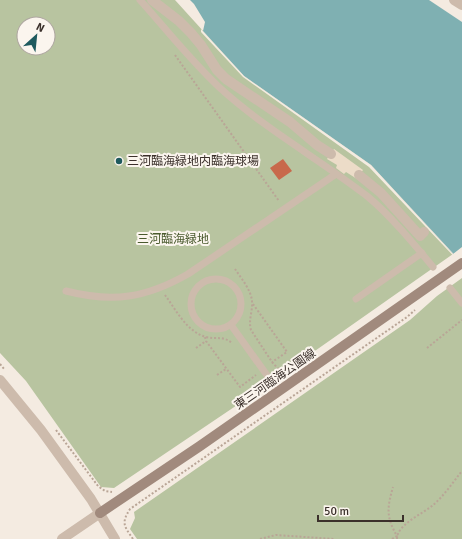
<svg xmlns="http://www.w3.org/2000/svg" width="462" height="539" font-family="Signika,'Noto Sans JP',sans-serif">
<rect width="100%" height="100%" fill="#f4ebe1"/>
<g fill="#b8c4a0" fill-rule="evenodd">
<path d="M 0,0 L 175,0 L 244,76 L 371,165 L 453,254 L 255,393 L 114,488 L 101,487 L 26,381 L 0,353 ZM 24,24 L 48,24 L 48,48 L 24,48 Z"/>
<path d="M 462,278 L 462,539 L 137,539 L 130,529 L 135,518 L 134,512 L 410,320 L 437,296 Z"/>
</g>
<path fill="#ecdcc8" d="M 334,149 L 363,170 L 357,179 L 346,172 L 344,174 L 336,168 L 337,165 L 327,159 Z"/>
<path fill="#7fb0b2" d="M 190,0 L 429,0 L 462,22 L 462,263 L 371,165 L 244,76 L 203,31 L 205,22 L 194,4 Z"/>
<path fill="#f4ebe1" d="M 201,29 L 244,76 L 371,165 L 453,254 L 462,247 L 462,265 L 369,167 L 243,77 L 201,32 Z"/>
<path fill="#c8694b" d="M 283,159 L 292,171 L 279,180 L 270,168 Z"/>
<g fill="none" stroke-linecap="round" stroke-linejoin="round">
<g stroke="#b9a596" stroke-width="2" stroke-dasharray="2 2" stroke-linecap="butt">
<path d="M 175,55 L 279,201"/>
<path d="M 235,269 C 241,278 251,290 252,301 C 253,311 248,320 251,330 L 272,362 L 282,373 L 286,372"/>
<path d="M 165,295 C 176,310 187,332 206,337 C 217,340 222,335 232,343"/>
<path d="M 253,304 L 287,352 L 272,362"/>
<path d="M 205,337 L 206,341 L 240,387 L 256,375"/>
<path d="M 196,348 L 206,341"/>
<path d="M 427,348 L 462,320"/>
<path d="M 0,364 L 5,370"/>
<path d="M 217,375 L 226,369"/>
<path d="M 56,430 L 98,486 L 105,491 L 112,492"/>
<path d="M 133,539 C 124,526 121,523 130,509 L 407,317 L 415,310"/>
<path d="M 260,539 L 276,535 L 334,539"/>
<path d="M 392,539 L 397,536 C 386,517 387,508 393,487"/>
<path d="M 397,539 C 397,524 423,514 433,505 C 444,496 453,482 462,471"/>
</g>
<g stroke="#cdbbac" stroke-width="7">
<path d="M 140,0 C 166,29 191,61 220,88 C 265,129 319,159 367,196 C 390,215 414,244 433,267"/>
<circle cx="216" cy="304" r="25"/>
<path d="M 450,288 L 462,303"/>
<path d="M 66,291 C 113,303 146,298 188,274 L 336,174"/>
<path d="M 356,299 L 422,253"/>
<path d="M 231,325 L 279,392"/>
</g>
<g stroke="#cdbbac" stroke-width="10">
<path d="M 152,0 L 179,21 L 191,33 L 201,45 L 217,70 L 226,79 L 290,122 L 317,145 L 331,154"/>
<path d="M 359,175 L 381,193 L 420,236 L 424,232"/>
</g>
<path stroke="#cdbbac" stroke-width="10" d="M 454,0 L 462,5"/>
<g stroke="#cdbbac" stroke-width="10">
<path d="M 0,380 L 41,430 L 91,499 L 115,539"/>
<path d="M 62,539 L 100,513"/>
</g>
<path stroke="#a18a7d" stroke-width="10" d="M 100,513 L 200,446 L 462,263"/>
</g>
<circle fill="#1f5a5e" stroke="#fbf5ee" stroke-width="1.5" cx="119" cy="161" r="4"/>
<g text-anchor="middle" stroke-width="4" stroke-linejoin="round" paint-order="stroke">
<g font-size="12" fill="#3b302b" stroke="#fbf5ee" text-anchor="start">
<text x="127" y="165">三河臨海緑地内臨海球場</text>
</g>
<g font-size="12" fill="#4a5a2e" stroke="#fbf5ee">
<text x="173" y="243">三河臨海緑地</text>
</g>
<g font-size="12" fill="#3b302b" stroke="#fbf5ee">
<text transform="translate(275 379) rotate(-35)" y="4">東三河臨海公園線</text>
</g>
</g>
<g transform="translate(36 36) rotate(27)"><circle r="19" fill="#fbf5ee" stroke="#aea6a0"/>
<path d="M0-3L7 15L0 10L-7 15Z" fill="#1f5a5e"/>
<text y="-6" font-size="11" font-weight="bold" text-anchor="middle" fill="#3b302b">N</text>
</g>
<path d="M318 515v6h85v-6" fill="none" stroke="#3b302b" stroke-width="2"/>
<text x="324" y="515" font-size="12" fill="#3b302b" stroke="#fbf5ee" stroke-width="3" paint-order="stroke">50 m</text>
</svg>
